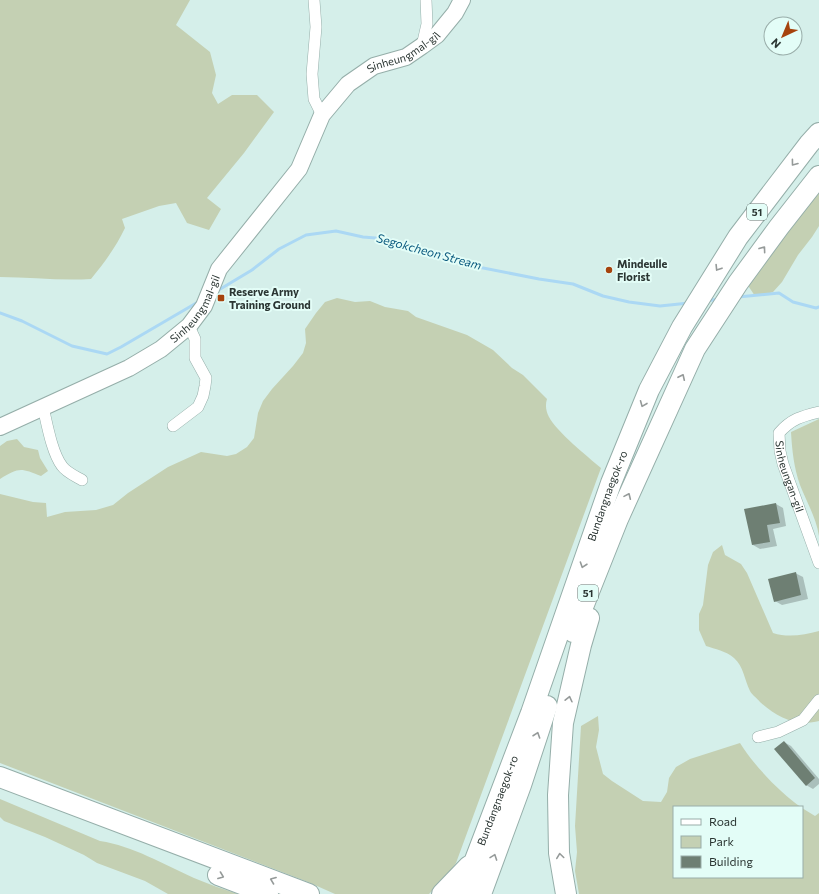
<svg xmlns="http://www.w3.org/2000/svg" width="819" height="894" font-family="Commissioner,sans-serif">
<rect width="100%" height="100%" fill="#d5efea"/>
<g fill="#c4d0b3">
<path d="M 0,0 L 190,0 L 176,25 L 210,52 L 216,75 L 212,93 L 218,104 L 232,95 L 257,95 L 274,112 L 244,153 L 207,198 L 221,209 L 209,230 L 187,223 L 176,203 L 159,206 L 122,219 L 125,228 C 116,247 104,263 91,279 C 61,281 30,277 0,277 Z"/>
<path d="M 819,193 L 819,226 L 812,237 L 798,255 L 782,282 L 773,292 L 762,296 L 755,296 L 747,284 L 782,236 Z"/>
<path d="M 337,298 L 355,302 L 370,301 L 385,307 L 408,311 L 416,317 L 467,335 L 493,350 L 512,368 L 523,375 L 547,399 C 545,405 546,411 549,417 C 556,431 588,457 601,468 L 456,863 L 445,878 L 429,894 L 335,894 L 308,882 L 0,763 L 0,494 L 33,502 L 46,503 L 47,517 L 65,512 L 96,510 L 113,505 L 128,493 L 168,467 L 201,452 L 227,456 L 236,454 L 247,447 L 254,438 L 258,413 L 263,401 L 272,389 L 293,366 L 303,353 L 306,343 L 305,329 L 316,313 L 325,302 Z"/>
<path d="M 819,419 L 819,536 C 816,517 807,503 800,485 C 794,468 792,450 791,432 Z"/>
<path d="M 17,439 L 24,447 L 38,450 L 40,458 L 48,471 L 41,476 C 21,468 19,467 0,479 L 0,446 L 7,441 Z"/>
<path d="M 722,545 L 725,555 L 741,564 L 747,573 L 773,633 C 788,638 804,635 819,631 L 819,721 C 796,727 777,717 760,702 C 757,698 752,695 750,691 C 744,679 744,667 734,658 C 726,651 715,649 706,646 L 699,630 L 699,614 L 703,605 L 708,565 L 713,552 Z"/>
<path d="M 598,716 L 599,730 L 596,747 L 603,774 L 612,781 L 643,801 L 661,802 L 667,792 L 669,778 L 676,767 L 690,759 L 740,743 C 752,763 781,794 801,807 L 674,807 L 674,877 L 802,877 L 802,808 L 815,816 L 819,813 L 819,894 L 579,894 L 575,871 L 577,852 L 575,826 L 581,726 Z"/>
<path d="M 0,799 L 100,841 C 133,846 163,864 194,878 C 208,884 223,889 238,894 L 168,894 L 145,881 L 97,863 L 84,855 L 45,837 L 4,821 L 0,817 Z"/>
</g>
<g fill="#0003">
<path d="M 776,504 L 783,508 L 786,526 L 773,529 L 777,546 L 760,549 L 753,545 Z"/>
<path d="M 795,573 L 803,577 L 808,599 L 782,605 L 775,601 Z"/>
<path d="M 784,742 L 791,746 L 819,779 L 819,784 L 813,789 L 806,785 Z"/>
</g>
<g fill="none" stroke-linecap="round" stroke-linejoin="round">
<g stroke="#abd8f4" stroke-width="3">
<path d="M 217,291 L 252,270 L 279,249 L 306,235 L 336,231 L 363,237 L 388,239 L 468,265 L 539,279 L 573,284 L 603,296 L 629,302 L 660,306 L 689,303"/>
<path d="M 738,297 L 779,293 L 793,302 L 816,308 L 819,307"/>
<path d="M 706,301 L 719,299"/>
<path d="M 0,313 L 22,321 L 72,346 L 107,354 L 121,347 L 198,302"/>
</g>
</g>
<g fill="#6e7f73">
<path d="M 776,503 L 780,523 L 767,525 L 770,542 L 752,545 L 744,509 Z"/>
<path d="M 796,572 L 801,595 L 774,602 L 768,579 Z"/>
<path d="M 784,741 L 815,778 L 806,786 L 774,749 Z"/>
</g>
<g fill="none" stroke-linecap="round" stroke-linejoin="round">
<defs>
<g id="street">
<path d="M 314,0 L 316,27 L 312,74 L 314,99 L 322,115"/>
<path d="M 422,46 L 427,24 L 426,0"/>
<path d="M 43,407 C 47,424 52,453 62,466 C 66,472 75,476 82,480"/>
<path id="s1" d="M 819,412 C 802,416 791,419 779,433 L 780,451 L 783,464 L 819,563"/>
<path d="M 173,426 L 198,407 L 203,396 L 205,386 L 206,378 L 195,358 L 195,339 L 189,326"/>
<path d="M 758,737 L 778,732 L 803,720 L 819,700"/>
</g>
<g id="secondary">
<path id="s2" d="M 0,427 L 129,368 L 161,349 L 189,326 L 204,306 L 219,269 L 299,169 L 322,115 L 348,84 L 374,66 L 406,57 L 422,46 L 437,35 L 455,13 L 462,0"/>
</g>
<g id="highway">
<path d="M 573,632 L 618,519 L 695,349 L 738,283 L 779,227 L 819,176"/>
<path d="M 0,777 L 309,894"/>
<path d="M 218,875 L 268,894"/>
<path d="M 442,894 L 469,866"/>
<path id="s3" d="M 462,894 L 531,713 L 611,483 L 649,390 L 682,327 L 738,237 L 809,144 L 819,133"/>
<path d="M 481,894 L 521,785 L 547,706"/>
<path d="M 566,894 L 559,853 L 558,795 L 563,723 L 581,645 L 589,618"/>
</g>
</defs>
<use href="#street" stroke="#95aea9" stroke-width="12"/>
<use href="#secondary" stroke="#95aea9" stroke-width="18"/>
<use href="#highway" stroke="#95aea9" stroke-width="22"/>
<use href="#street" stroke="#fff" stroke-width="11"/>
<use href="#secondary" stroke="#fff" stroke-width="16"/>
<use href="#highway" stroke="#fff" stroke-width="20"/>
</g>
<defs><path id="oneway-chevron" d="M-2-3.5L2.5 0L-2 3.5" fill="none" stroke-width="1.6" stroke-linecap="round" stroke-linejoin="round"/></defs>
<g stroke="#959a99">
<use href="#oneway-chevron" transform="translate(794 163) rotate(127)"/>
<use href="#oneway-chevron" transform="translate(763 249) rotate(-54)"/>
<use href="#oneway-chevron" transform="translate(718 268) rotate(122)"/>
<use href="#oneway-chevron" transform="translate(682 377) rotate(-65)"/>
<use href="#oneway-chevron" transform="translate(643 404) rotate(112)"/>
<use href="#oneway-chevron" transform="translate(628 496) rotate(-66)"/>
<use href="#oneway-chevron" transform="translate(583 565) rotate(109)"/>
<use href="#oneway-chevron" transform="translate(569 699) rotate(-77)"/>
<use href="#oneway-chevron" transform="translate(537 735) rotate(-71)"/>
<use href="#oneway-chevron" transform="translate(560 856) rotate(-98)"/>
<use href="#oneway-chevron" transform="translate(494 857) rotate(-70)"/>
<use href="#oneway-chevron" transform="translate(221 876) rotate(21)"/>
<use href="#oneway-chevron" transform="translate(273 880) rotate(-159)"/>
</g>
<g fill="#a6430d" stroke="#e3fdf7" stroke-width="1.5">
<circle cx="609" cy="270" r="4"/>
<rect x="217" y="294" width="8" height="8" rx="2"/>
</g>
<g text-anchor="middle" stroke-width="4" stroke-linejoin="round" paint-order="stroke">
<g fill="#e3fdf7" stroke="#62726e" stroke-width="1">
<rect x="747" y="204" width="20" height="16" rx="3"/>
<rect x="578" y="585" width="20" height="16" rx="3"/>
</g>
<g font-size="10" font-weight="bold" fill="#2b3633">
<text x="757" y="216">51</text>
<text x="588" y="597">51</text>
</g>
<g font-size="11" fill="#2b3633" stroke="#e3fdf7">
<text dy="4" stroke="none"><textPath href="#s2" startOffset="572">Sinheungmal-gil</textPath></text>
<text dy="4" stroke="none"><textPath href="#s2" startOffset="233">Sinheungmal-gil</textPath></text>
<text dy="4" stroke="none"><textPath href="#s1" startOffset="91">Sinheungan-gil</textPath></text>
<text dy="4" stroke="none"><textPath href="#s3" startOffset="424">Bundangnaegok-ro</textPath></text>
<text dy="4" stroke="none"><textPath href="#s3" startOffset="100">Bundangnaegok-ro</textPath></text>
</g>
<g font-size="11" font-weight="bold" fill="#2b3633" stroke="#e3fdf7" text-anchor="start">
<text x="617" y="268">Mindeulle<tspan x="617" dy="13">Florist</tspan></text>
<text x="229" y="296">Reserve Army<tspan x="229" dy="13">Training Ground</tspan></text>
</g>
<g font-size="12" font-style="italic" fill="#0b5a7f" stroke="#e3fdf7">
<text transform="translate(429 252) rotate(15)" y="4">Segokcheon Stream</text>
</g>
</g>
<rect x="673" y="806" width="130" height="72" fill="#e3fdf7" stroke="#99ada9"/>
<rect x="681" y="819" width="20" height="6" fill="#ffffff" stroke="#99ada9"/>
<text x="709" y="826" font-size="12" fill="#2b3633">Road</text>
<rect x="681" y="836" width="20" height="12" fill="#c4d0b3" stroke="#99ada9"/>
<text x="709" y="846" font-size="12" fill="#2b3633">Park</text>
<rect x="681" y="856" width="20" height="12" fill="#6e7f73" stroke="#99ada9"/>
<text x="709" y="866" font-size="12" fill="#2b3633">Building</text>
<g transform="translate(783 36) rotate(224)"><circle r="19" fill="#e3fdf7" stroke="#99ada9"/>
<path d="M0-3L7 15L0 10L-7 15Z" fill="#a6430d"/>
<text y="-6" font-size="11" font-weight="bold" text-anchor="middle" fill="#2b3633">N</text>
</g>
</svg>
